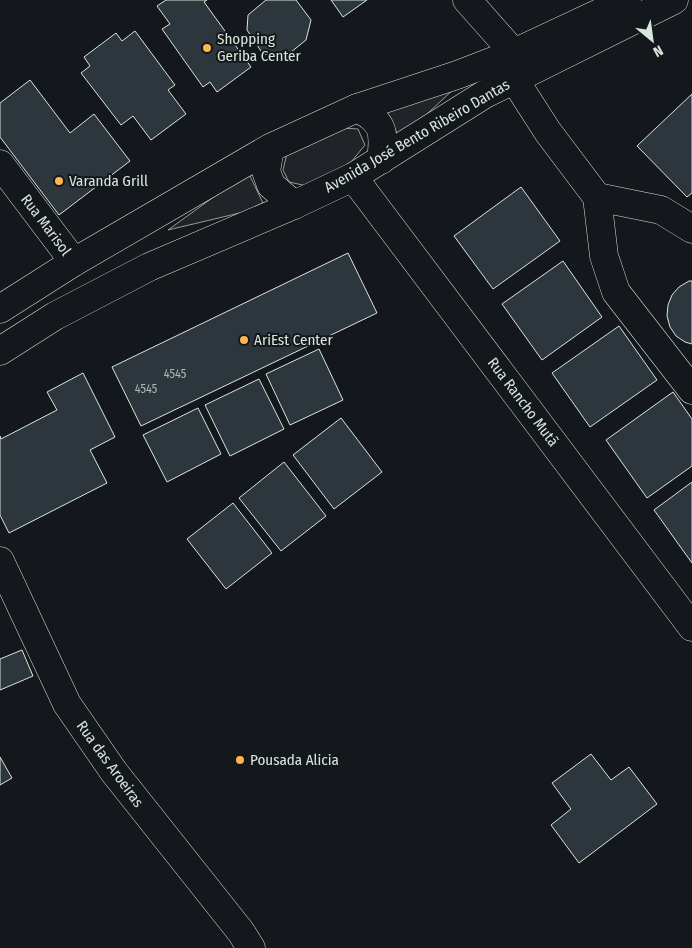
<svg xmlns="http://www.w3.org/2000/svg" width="692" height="948" font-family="'Fira Sans Condensed',sans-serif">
<rect width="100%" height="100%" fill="#14181c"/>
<g fill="#202428" stroke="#939e99">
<path d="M 455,88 L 400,139 L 383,104 Z"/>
<path d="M 329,127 L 358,129 L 365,145 L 347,167 L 307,186 L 289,182 L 283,170 L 288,149 Z"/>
<path d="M 248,172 L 265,207 L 168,230 Z"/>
</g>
<g fill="#2c363c" stroke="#d8e6dc">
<path d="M 166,0 L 207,0 L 204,2 L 251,67 L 217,92 L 210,82 L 203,87 L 162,29 L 170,24 L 157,6 Z"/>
<path d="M 266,0 L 296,0 L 311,20 L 306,40 L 285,57 L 263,54 L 247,30 L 248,15 Z"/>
<path d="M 331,0 L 367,0 L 343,17 Z"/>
<path d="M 135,31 L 175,85 L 168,90 L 186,114 L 151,140 L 133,116 L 121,125 L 81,73 L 90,66 L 84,57 L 116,33 L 122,41 Z"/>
<path d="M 30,80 L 70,133 L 94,114 L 130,161 L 59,215 L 0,137 L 0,103 Z"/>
<path d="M 692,94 L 692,193 L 687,197 L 637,146 Z"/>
<path d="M 521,187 L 560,241 L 493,289 L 454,236 Z"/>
<path d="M 348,253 L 377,313 L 141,426 L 112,367 Z"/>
<path d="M 563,261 L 602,317 L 542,360 L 502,304 Z"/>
<path d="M 689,281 L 692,281 L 692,344 L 685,342 L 676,336 L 670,327 L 667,316 L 668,305 L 672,295 L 679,287 Z"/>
<path d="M 619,326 L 657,380 L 590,427 L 552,373 Z"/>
<path d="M 319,349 L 343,400 L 290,425 L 266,374 Z"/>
<path d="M 83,373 L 115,437 L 90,450 L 107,483 L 9,533 L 0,515 L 0,436 L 1,439 L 57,410 L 47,392 Z"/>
<path d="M 259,379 L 284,429 L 230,456 L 205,405 Z"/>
<path d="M 673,392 L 692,419 L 692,466 L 647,498 L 606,440 Z"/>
<path d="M 198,408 L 221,454 L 167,482 L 143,435 Z"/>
<path d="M 341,418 L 382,472 L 334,509 L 293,455 Z"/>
<path d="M 284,462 L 326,516 L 281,551 L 239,498 Z"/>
<path d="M 692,482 L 692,563 L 654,510 Z"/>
<path d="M 233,503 L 272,553 L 226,589 L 187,539 Z"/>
<path d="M 22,650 L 33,676 L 0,690 L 0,659 Z"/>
<path d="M 591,754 L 611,780 L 629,767 L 657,804 L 579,863 L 551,825 L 571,809 L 552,783 Z"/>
<path d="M 0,757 L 12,778 L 0,785 Z"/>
</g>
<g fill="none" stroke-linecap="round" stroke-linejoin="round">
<defs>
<g id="minor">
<path d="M 467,0 L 514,53"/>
<path d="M 514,79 L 548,132 L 597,197 L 604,256 L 616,292 L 692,390"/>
<path d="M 0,164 L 74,262"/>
<path d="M 353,177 L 692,627"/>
<path d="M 597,197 L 661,210 L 692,229"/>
<path d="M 0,561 L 67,704 L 114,772 L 241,932 L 251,948"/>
</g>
<g id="major">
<path d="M 357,108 C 383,121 385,131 381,160"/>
<path d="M 270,148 L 266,171 L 271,185 L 294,205"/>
<path d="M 0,309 L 74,262 L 270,148 L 357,108 L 457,75 L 514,53 L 627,0"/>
<path d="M 0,351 L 55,316 L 149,267 L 294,205 L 353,177 L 485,94 L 674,0"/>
</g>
</defs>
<use href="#minor" stroke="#d8e6dc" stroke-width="29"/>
<use href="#major" stroke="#d8e6dc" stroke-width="29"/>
<use href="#minor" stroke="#14181c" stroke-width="28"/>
<use href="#major" stroke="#14181c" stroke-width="28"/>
</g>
<g fill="#ffb74d" stroke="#14181c" stroke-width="2">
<circle cx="207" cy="48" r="5"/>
<circle cx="59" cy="181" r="5"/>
<circle cx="244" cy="340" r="5"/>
<circle cx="240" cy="760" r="5"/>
</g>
<g text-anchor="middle" stroke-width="4" stroke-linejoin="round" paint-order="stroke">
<g font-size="12" fill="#adbab4">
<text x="175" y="378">4545</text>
<text x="146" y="393">4545</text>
</g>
<g font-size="15" fill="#d8e6dc" stroke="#14181c" text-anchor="start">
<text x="217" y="44">Shopping<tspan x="217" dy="17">Geriba Center</tspan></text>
<text x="69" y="186">Varanda Grill</text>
<text x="254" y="345">AriEst Center</text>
<text x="250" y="765">Pousada Alicia</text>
</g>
<g font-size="15" fill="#d8e6dc" stroke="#14181c">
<text transform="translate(417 136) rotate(-30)" y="5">Avenida José Bento Ribeiro Dantas</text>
<text transform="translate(46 225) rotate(53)" y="5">Rua Marisol</text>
<text transform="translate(523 402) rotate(53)" y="5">Rua Rancho Mutã</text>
<text transform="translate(110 764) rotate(54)" y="5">Rua das Aroeiras</text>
</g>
</g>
<g transform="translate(652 40) rotate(151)" stroke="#14181c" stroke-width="4" paint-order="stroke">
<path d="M0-4L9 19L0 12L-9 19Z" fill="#d8e6dc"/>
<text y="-8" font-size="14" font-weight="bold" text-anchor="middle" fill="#d8e6dc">N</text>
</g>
</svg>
